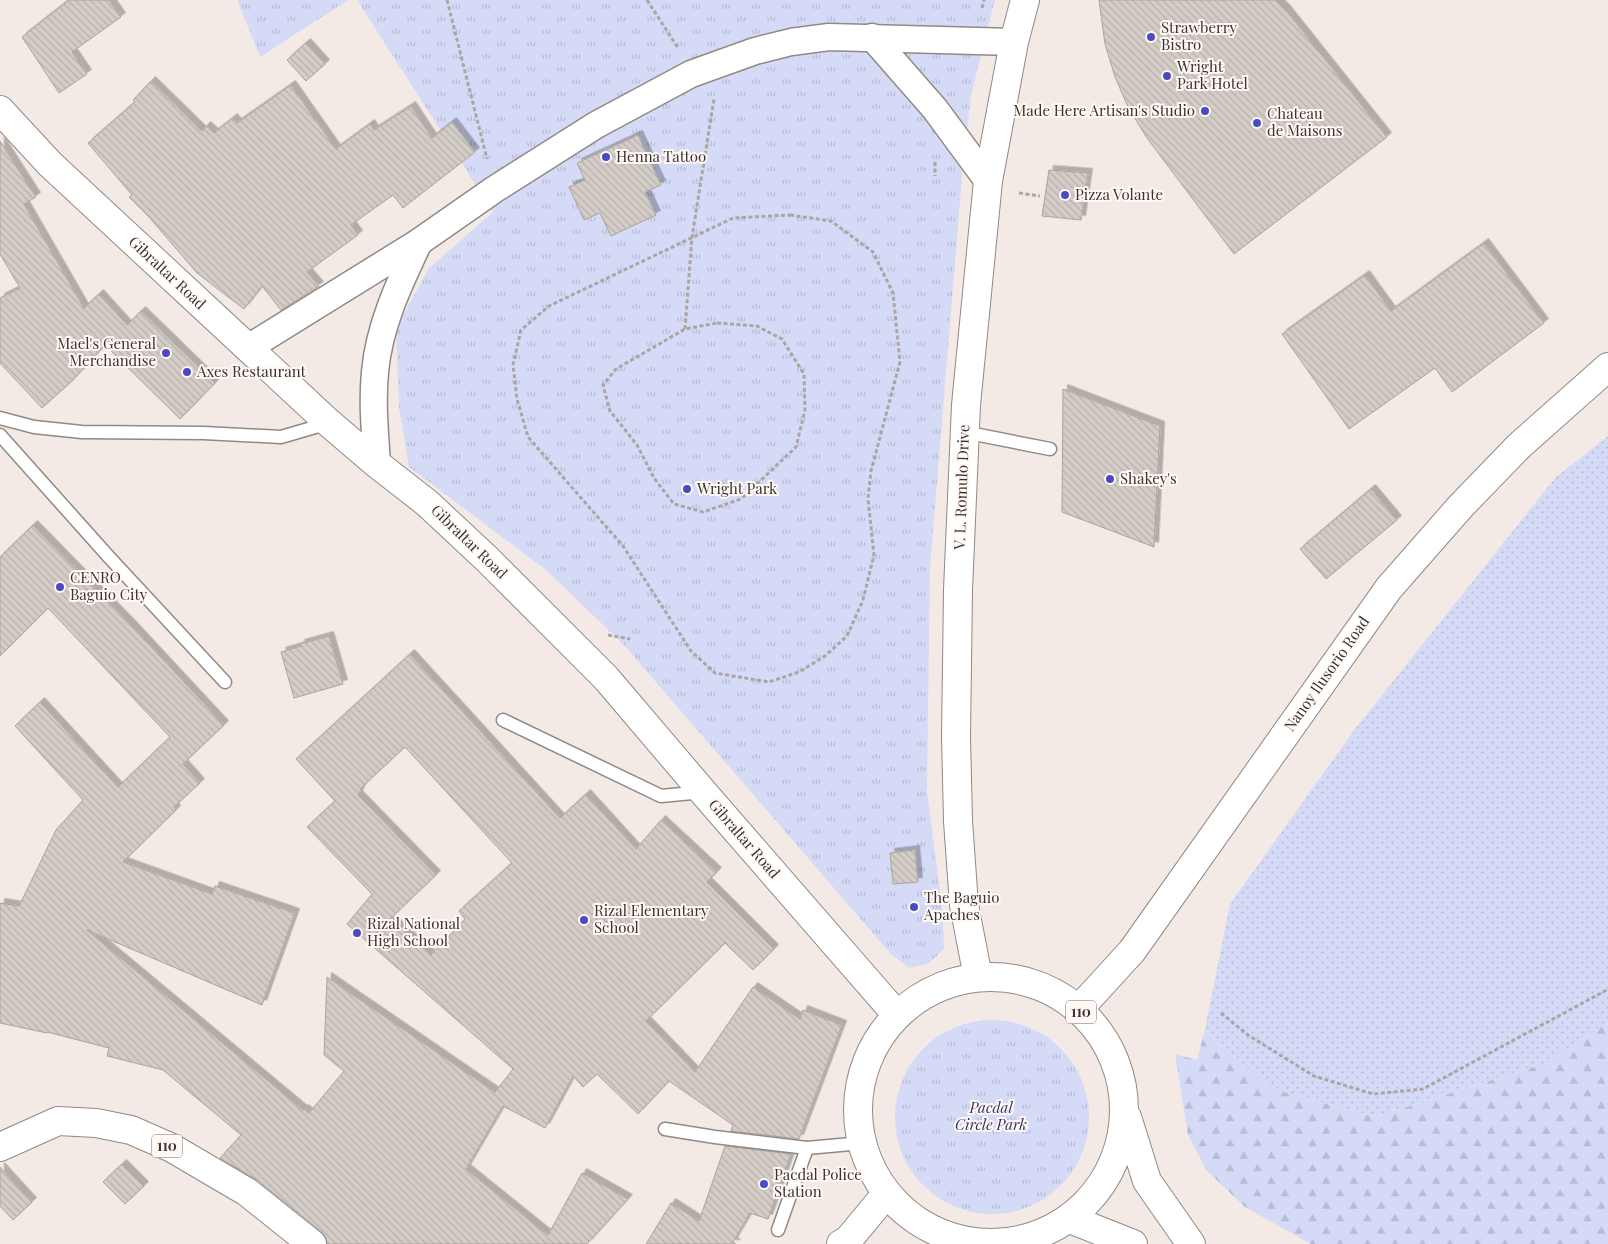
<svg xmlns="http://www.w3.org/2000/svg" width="1608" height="1244" font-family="'Playfair Display',serif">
<defs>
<pattern id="grass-dots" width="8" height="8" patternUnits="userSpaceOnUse" patternTransform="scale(1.25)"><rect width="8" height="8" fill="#d5dbf7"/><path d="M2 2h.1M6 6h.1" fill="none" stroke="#b7bdd4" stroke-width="1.8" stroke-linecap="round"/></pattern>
<pattern id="forest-firs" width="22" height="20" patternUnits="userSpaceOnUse" patternTransform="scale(1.25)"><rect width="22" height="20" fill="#d5dbf7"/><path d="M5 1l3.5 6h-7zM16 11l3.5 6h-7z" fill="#b7bdd4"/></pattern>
<pattern id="park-tufts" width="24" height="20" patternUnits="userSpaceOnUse" patternTransform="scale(1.25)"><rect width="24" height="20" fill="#d5dbf7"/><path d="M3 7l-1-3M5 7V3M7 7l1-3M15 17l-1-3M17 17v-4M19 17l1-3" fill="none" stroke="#b7bdd4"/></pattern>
<pattern id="building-back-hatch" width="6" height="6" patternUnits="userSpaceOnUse" patternTransform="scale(1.25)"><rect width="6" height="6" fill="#d4ccc7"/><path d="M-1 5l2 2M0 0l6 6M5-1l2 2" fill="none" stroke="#b7b0ab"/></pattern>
<filter id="shadow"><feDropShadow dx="4.5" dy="-4.5" stdDeviation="0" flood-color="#0004"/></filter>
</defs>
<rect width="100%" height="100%" fill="#f3eae5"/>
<path fill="url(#grass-dots)" d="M 1608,436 L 1608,1022 L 1546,1063 L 1375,1117 L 1269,1088 L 1205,1029 L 1230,904 L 1355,729 L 1555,478 Z"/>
<path fill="url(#forest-firs)" d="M 1608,1022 L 1608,1244 L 1311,1244 L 1245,1207 L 1206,1170 L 1188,1135 L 1175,1054 L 1197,1060 L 1205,1029 L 1269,1088 L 1375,1117 L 1546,1063 Z"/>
<g fill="url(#park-tufts)">
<path d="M 237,0 L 348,0 L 260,57 Z"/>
<path d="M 357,0 L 995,0 L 971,95 L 962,177 L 930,569 L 927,791 L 943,916 L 944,949 L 928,964 L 909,968 L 890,953 L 623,644 L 546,570 L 409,467 L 399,407 L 396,328 L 429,268 L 493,212 Z"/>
<circle cx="992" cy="1117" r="97"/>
</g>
<g fill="url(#building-back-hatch)" stroke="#aba39e" fill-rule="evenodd" filter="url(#shadow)">
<path d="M 69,0 L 109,0 L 121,17 L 72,52 L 87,74 L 59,93 L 22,37 Z"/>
<path d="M 1099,0 L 1276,0 L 1285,9 L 1387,137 L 1234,254 L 1147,138 L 1129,109 L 1115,77 L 1105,44 Z"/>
<path d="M 306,43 L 325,64 L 306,81 L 287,60 Z"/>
<path d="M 151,81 L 202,131 L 206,126 L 214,133 L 233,118 L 237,123 L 291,85 L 336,149 L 370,124 L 374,130 L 411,106 L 432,138 L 452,122 L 475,152 L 403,208 L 393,195 L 351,225 L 358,235 L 307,272 L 319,286 L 281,310 L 262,286 L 244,309 L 197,273 L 149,217 L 129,197 L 132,195 L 88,143 L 135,102 L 133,100 Z"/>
<path d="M 638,135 L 661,185 L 645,192 L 656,215 L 611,236 L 600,213 L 584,220 L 569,187 L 585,180 L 577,163 Z"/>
<path d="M 0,141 L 36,197 L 24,204 L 84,308 L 99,294 L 127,325 L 141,311 L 215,383 L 180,419 L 105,345 L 71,382 L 42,408 L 0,363 L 0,298 L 20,288 L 0,254 Z"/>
<path d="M 1049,170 L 1088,173 L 1081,220 L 1042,216 Z"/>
<path d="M 1484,243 L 1544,323 L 1452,392 L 1435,368 L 1349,429 L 1282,334 L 1365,275 L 1391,311 Z"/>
<path d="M 1063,389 L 1160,426 L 1154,547 L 1062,512 Z"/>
<path d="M 1371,489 L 1397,520 L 1326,579 L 1300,549 Z"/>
<path d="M 33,525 L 130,624 L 224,725 L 183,764 L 200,783 L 174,807 L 176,810 L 123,862 L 212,894 L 215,886 L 295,913 L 262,1005 L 87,930 L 303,1110 L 304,1109 L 309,1113 L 344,1071 L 324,1055 L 327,977 L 495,1092 L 513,1069 L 347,924 L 372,894 L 307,827 L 335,801 L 296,759 L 410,654 L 560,818 L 586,794 L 636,849 L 661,820 L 717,872 L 707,882 L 774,949 L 753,970 L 725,943 L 646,1021 L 695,1072 L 753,987 L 800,1019 L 803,1010 L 842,1025 L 799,1139 L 731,1131 L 733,1125 L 669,1081 L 638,1114 L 597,1074 L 583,1087 L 573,1076 L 545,1128 L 503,1106 L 466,1169 L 548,1235 L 582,1173 L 628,1199 L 587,1244 L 327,1244 L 326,1238 L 322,1232 L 257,1180 L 220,1158 L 241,1135 L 163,1070 L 107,1056 L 109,1048 L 47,1032 L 47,1033 L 0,1023 L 0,903 L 19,906 L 56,830 L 83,800 L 15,726 L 40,702 L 118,787 L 170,737 L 48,608 L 0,656 L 0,557 ZM 405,747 L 512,863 L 459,911 L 465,919 L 431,955 L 390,919 L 436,875 L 358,795 L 362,787 Z"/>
<path d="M 329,636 L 343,684 L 294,698 L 281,652 L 301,646 L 300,644 Z"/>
<path d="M 915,850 L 918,882 L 893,884 L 890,853 Z"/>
<path d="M 725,1146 L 791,1154 L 768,1219 L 750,1213 L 733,1242 L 736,1244 L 646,1244 L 671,1203 L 699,1221 Z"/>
<path d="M 122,1164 L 144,1186 L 125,1204 L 103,1182 Z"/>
<path d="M 0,1167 L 32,1202 L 13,1220 L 0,1206 Z"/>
</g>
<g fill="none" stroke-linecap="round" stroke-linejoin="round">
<defs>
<g id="lane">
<path d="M 0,418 L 34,427 L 82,432 L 204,433 L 281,437 L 329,423"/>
<path d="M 964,432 L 1050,449"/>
<path d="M 0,435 L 108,556 L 225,682"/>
<path d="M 503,720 L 661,796 L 703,792"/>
<path d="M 665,1129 L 715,1137 L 807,1148 L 862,1143"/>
<path d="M 778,1230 L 807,1148"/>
</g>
<g id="street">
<path d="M 872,37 L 935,109 L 988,181"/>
<path d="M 248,348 L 419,242 L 495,189 L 596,125 L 691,74 L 755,51 L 791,42 L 829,37 L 1014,42"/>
<path d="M 377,464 C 375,433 372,403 375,372 C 379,326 399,284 419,242"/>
</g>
<g id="secondary">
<path d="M 0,110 L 50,164 L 329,423 L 377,464 L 427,503 L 487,559 L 606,678 L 703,792 L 897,1015"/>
<path d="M 978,977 L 964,905 L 958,821 L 956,737 L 958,590 L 966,405 L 988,181 L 1014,42 L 1025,0"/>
<path d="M 1079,1009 L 1132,951 L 1389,588 L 1460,507 L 1519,446 L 1608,367"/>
<path d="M 973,1244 L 974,1243"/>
</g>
<g id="primary">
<circle cx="991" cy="1110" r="133"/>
<path d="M 1127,1117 L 1147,1181 L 1191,1244"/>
<path d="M 0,1147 L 58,1121 L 96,1123 L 131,1130 L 172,1148 L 247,1192 L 312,1244"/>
<path d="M 1070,1219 L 1133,1244"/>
<path d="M 841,1244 L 848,1240 L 887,1193"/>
</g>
</defs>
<use href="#lane" stroke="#918984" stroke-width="15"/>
<use href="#street" stroke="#918984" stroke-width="29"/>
<use href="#secondary" stroke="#918984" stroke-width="30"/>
<use href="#primary" stroke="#918984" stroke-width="30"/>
<g stroke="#aca5a2" stroke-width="3" stroke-dasharray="4 2.5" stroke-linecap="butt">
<path d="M 447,0 L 487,159"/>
<path d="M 647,0 L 678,48"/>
<path d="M 982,8 L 984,0"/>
<path d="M 935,162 L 935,176"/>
<path d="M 1019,193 L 1040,196"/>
<path d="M 790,215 L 831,221 L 873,252 L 893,293 L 900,362 L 871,471 L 868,499 L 874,555 L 863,600 L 847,636 L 825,656 L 799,672 L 769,682 L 715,673 L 691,651 L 623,546 L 528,437 L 517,399 L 513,365 L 521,330 L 549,306 L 733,218 Z"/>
<path d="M 717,323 L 757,326 L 782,339 L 804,374 L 805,410 L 796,447 L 741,499 L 703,512 L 674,504 L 654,478 L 637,445 L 610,411 L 603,385 L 616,369 L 685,329 Z"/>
<path d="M 685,329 L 692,237 L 714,99"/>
<path d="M 608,635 L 630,639"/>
<path d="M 1221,1013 L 1248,1035 L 1314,1076 L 1373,1094 L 1423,1089 L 1605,991 L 1608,988"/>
</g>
<use href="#lane" stroke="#fff" stroke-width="12"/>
<use href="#street" stroke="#fff" stroke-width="26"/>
<use href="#secondary" stroke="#fff" stroke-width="28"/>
<use href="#primary" stroke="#fff" stroke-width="28"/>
</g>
<g fill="#4b4bc1" stroke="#fff8f4" stroke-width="2">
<circle cx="1151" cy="37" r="5"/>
<circle cx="1167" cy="76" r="5"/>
<circle cx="1205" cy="111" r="5"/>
<circle cx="1257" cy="123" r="5"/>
<circle cx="606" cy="157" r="5"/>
<circle cx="1065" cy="195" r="5"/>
<circle cx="166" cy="353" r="5"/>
<circle cx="187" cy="372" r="5"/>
<circle cx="1110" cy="479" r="5"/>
<circle cx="687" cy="489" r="5"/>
<circle cx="60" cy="587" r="5"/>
<circle cx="914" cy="907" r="5"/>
<circle cx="584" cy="920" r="5"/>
<circle cx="357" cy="933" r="5"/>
<circle cx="764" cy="1184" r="5"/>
</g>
<g text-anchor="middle" stroke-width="4" stroke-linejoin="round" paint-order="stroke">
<g fill="#fff8f4" stroke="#736f6c" stroke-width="1">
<rect x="1066" y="1000.5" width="30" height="23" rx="4"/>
<rect x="152" y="1134.5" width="30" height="23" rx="4"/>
</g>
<g font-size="14" font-weight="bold" fill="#373432">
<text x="1081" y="1017">110</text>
<text x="167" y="1151">110</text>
</g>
<g font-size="15" fill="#373432" stroke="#fff8f4" text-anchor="start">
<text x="1161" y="33">Strawberry<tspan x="1161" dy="17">Bistro</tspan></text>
<text x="1177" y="72">Wright<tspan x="1177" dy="17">Park Hotel</tspan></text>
<text x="1195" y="116" text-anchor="end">Made Here Artisan's Studio</text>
<text x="1267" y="119">Chateau<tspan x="1267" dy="17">de Maisons</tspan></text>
<text x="616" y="162">Henna Tattoo</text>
<text x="1075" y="200">Pizza Volante</text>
<text x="156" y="349" text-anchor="end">Mael's General<tspan x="156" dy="17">Merchandise</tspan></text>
<text x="197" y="377">Axes Restaurant</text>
<text x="1120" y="484">Shakey's</text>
<text x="697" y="494">Wright Park</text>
<text x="70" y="583">CENRO<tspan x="70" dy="17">Baguio City</tspan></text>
<text x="924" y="903">The Baguio<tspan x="924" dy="17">Apaches</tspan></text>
<text x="594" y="916">Rizal Elementary<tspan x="594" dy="17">School</tspan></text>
<text x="367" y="929">Rizal National<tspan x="367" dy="17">High School</tspan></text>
<text x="774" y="1180">Pacdal Police<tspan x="774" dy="17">Station</tspan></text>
</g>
<g font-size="15" fill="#373432" stroke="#fff8f4">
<text transform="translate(167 273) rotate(43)" y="5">Gibraltar Road</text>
<text transform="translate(962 487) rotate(-88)" y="5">V. L. Romulo Drive</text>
<text transform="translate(469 542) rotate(44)" y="5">Gibraltar Road</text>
<text transform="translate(1327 674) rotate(-55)" y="5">Nanoy Ilusorio Road</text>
<text transform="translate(744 839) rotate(49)" y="5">Gibraltar Road</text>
</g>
<g font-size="15" font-style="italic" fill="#30346a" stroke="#fff8f4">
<text x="991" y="1113">Pacdal<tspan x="991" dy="17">Circle Park</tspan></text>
</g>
</g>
</svg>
